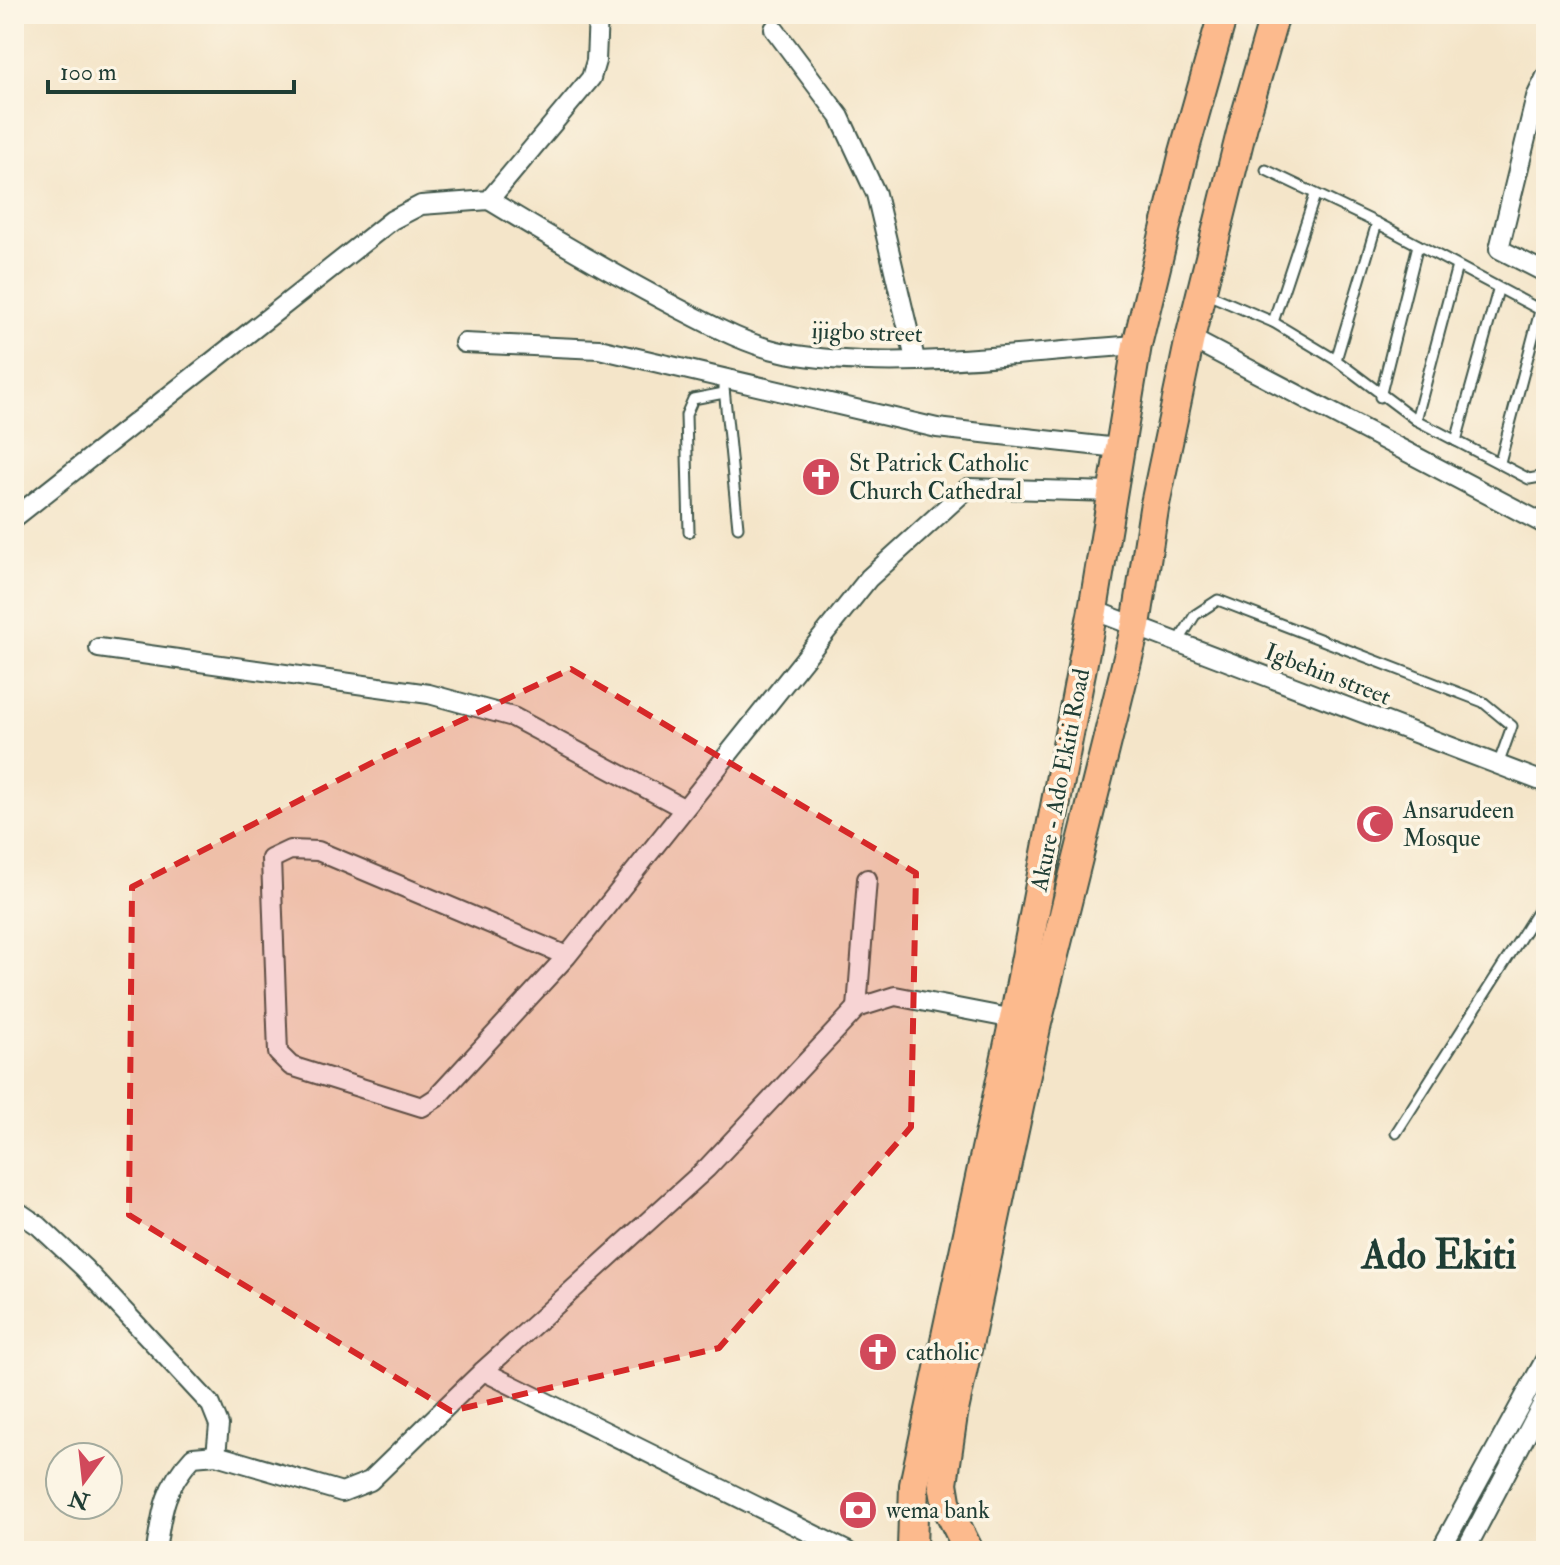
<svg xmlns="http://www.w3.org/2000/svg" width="1560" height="1565" font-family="'IM FELL Double Pica',serif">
<rect width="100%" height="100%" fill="#fcf5e5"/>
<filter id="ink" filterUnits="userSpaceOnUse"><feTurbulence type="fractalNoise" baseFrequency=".0125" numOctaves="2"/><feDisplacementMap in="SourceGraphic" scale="16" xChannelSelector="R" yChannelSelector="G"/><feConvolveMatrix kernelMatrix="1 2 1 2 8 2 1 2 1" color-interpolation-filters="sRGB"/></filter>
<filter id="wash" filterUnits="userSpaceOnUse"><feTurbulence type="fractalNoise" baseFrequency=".006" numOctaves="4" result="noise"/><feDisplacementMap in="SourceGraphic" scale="32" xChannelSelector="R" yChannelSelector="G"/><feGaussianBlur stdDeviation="1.8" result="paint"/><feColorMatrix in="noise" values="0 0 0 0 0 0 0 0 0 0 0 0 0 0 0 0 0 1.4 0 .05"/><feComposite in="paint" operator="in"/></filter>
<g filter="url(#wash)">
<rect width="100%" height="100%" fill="#f4e5c9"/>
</g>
<g filter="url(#ink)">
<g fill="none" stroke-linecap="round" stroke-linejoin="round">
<defs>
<g id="lane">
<path d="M 1266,170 L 1377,223 L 1546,313"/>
<path d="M 1205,293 L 1273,322 L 1336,360 L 1416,420 L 1529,479 L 1546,476"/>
<path d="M 1273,322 L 1315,195"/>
<path d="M 1336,360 L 1377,223"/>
<path d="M 724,388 L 738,527"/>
<path d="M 1380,397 L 1418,245"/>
<path d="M 1416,420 L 1457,266"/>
<path d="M 1456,441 L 1498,290"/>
<path d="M 1500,462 L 1540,311"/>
<path d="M 689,532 L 686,415 L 693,399 L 724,393"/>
<path d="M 1178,642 L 1195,615 L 1218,600 L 1483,702 L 1512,726 L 1498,765"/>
<path d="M 1396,1133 L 1546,898"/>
</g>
<g id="street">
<path d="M 774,29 L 840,117 L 876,194 L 915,359"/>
<path d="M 1546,76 L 1536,97 L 1499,249 L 1546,273"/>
<path d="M 489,200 C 550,237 611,273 674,306 C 709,324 746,345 786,353 C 891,373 1029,352 1137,345"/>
<path d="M 1190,338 L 1546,525"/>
<path d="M 464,343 L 599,349 L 937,428 L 1118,448"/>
<path d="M 14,518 L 392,220 L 421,205 L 489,200 L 591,78 L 596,61 L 598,14"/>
<path d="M 1093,610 L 1546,783"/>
<path d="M 99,648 L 429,694 L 513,717 L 683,808"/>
<path d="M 567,956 L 318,851 L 290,850 L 271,859 L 278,1053 L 291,1066 L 422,1107 L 436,1098 L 567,956 L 869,578 L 968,488 L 1112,492"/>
<path d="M 857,1008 L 867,879"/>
<path d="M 14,1209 L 39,1226 L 84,1268 L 211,1405 L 219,1425 L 216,1455"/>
<path d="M 483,1371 L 707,1168 L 857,1008 L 895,996 L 1014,1019"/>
<path d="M 156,1551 C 162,1510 164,1488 193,1457 L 216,1455 L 342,1492 L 370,1481 L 483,1371 L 847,1551"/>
<path d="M 1440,1551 L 1546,1358"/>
<path d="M 1465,1551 L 1546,1397"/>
</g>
<g id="primary">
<path d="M 912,1548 L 914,1485 L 1014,1019 L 1093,610 L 1137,345 L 1184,152 L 1223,14"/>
<path d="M 969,1551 L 947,1507 L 943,1483 L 953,1415 L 1037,1023 L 1136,625 L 1154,509 L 1190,338 L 1243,125 L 1275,14"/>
</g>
</defs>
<use href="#lane" stroke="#3f564a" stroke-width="13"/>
<use href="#street" stroke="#3f564a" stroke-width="22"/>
<use href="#primary" stroke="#3f564a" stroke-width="32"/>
<use href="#lane" stroke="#fff" stroke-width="9"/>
<use href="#street" stroke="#fff" stroke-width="18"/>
<use href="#primary" stroke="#fcba8d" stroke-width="28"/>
</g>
</g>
<path fill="#d62828" fill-opacity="0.2" stroke="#d62828" stroke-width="6" stroke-dasharray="16 10" stroke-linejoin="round" d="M 571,669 L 916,873 L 911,1127 L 719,1348 L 451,1411 L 129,1215 L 132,887 L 385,756 Z"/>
<defs>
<symbol id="church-disc" viewBox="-11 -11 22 22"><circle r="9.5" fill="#d1495b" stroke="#fcf5e5"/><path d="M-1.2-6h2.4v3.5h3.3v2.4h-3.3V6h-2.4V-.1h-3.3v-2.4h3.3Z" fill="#fff"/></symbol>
<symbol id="mosque-disc" viewBox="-11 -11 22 22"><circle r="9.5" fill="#d1495b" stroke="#fcf5e5"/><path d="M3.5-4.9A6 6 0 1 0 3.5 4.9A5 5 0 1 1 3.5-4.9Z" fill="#fff"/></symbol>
<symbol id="bank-disc" viewBox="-11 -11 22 22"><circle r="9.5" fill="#d1495b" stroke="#fcf5e5"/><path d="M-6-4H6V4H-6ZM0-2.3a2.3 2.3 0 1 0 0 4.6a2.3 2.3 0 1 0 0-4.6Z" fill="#fff"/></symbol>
</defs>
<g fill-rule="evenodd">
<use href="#church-disc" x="799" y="455" width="44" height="44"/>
<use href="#mosque-disc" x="1353" y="802" width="44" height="44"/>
<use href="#church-disc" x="856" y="1330" width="44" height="44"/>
<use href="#bank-disc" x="836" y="1488" width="44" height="44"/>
</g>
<g text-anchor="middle" stroke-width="7" stroke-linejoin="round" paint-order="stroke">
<g font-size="24" fill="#1f3d34" stroke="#fcf5e5">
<text transform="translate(867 332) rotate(2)" y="8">ijigbo street</text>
<text transform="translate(1328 674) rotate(21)" y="8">Igbehin street</text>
<text transform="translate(1060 780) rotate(-79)" y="8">Akure - Ado Ekiti Road</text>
</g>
<g font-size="24" fill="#1f3d34" stroke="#fcf5e5" text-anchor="start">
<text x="849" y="471">St Patrick Catholic<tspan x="849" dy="28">Church Cathedral</tspan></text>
<text x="1403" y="818">Ansarudeen<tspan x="1403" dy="28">Mosque</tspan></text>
<text x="906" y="1360">catholic</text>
<text x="886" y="1518">wema bank</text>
</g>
<g font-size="40" font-weight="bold" fill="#1f3d34" stroke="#fcf5e5">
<text x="1439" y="1268">Ado Ekiti</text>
</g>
</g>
<rect width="1560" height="1565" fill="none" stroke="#fcf5e5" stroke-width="48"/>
<g transform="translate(84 1481) rotate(195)"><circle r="38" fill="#fcf5e5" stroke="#a4ab9e" stroke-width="2"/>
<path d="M0-6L14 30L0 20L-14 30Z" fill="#d1495b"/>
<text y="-12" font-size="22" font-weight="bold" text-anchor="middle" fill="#1f3d34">N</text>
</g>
<path d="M48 80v12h246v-12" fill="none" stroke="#1f3d34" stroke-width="4"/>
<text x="60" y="80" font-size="24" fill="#1f3d34" stroke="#fcf5e5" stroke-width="6" paint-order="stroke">100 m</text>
</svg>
